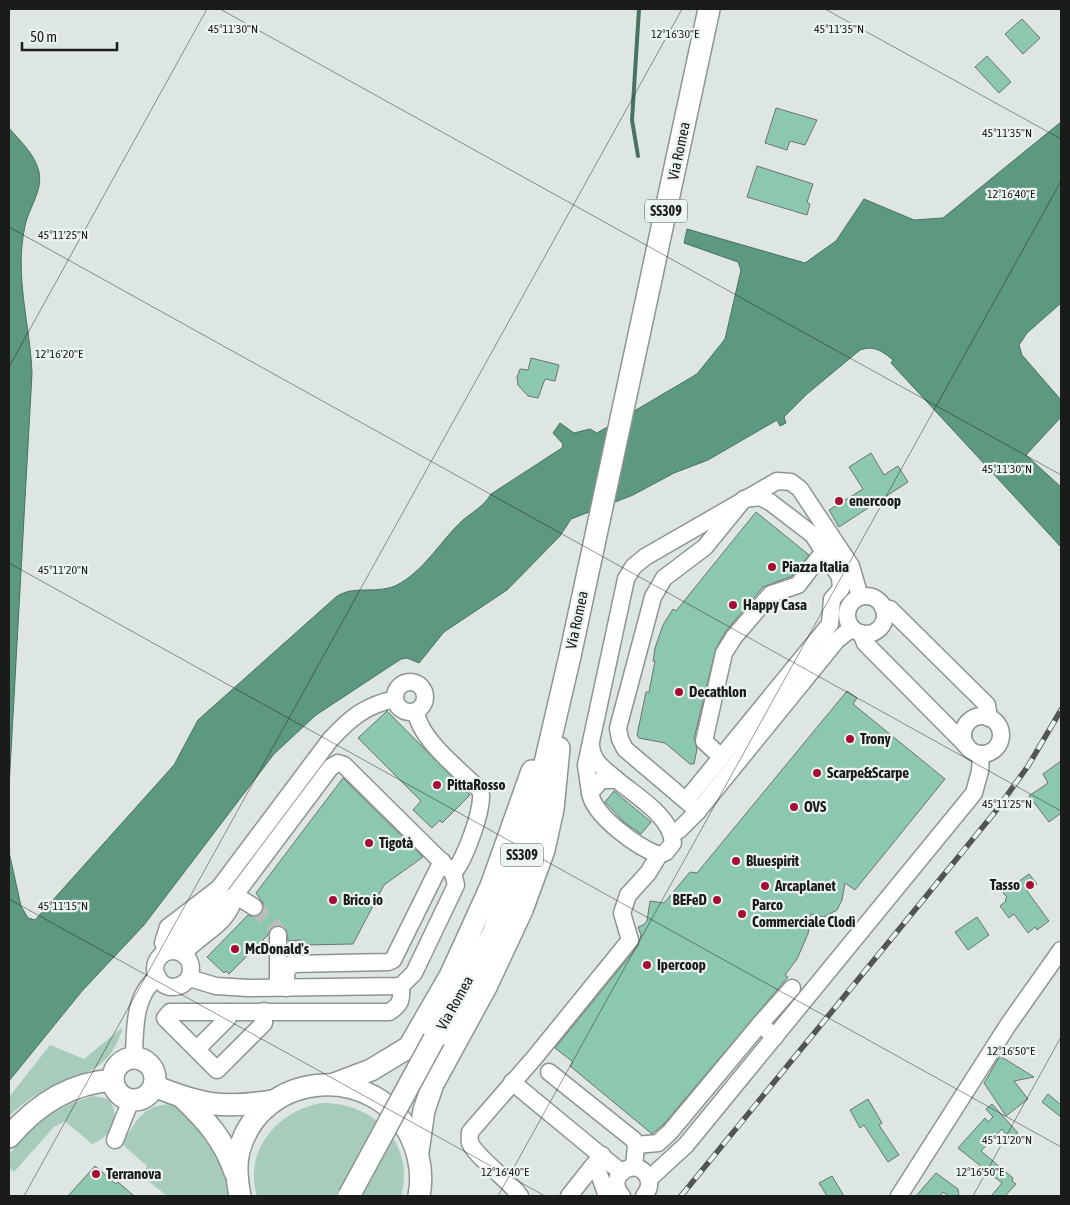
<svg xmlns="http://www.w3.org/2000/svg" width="1070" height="1205" font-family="'Asap Condensed',sans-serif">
<rect width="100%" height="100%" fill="#dee6e3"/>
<g fill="#a7ccbc">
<path d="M 123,1027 C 110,1070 90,1070 53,1086 C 36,1093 22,1104 9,1116 L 9,1097 L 50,1045 L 84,1059 Z"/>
<path d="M 93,1096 L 109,1099 C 122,1119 112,1136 92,1144 L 65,1121 L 54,1127 L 14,1172 L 9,1167 L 9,1155 C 33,1122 54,1108 93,1096 Z"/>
<path d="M 321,1103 C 372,1102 416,1142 401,1196 L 257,1196 C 243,1150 278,1111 321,1103 Z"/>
<path d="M 170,1104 L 180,1106 L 192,1112 L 225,1166 L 230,1196 L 167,1196 L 142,1176 L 147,1166 L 122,1144 C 135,1123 142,1105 170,1104 Z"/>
</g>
<g fill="#5d9880" stroke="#497361">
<path d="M 1061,122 L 1061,303 L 1027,333 L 1019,345 L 1022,355 L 1061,400 L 1061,417 L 1026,455 L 1061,487 L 1061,547 L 891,363 L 893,360 C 882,351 874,345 860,350 L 807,394 L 784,417 L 786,423 L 780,426 L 777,420 L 708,460 L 674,473 L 633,495 L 571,519 L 560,536 L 507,590 L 444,632 L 419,663 L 407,658 L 401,659 L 316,715 L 274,754 L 144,925 L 82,991 L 9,1081 L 9,852 L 21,906 L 28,918 L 35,920 L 174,765 L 198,720 L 336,597 C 352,585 375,594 395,586 C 424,572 440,541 463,520 C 474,511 484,506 491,494 L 562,448 L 563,444 L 553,433 L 560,423 L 574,433 L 590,429 L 597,433 L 697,374 L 725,339 L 741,270 L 738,262 L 684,243 L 687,229 L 805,263 L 836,241 L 864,199 L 914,220 L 943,218 Z"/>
<path d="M 9,128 C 20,141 35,154 39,172 C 43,191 29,207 25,226 C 14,276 30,323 32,373 L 9,788 Z"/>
</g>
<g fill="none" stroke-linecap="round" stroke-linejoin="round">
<path stroke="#497361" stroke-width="4" d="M 638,156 L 632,120 L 639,9"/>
</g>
<g fill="#8cc8af" stroke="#6c7370">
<path d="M 1022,19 L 1040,38 L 1023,54 L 1005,34 Z"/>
<path d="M 987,56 L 1011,82 L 999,93 L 975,67 Z"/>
<path d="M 776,108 L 817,120 L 805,145 L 790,141 L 787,150 L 765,143 Z"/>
<path d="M 757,166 L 813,184 L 807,202 L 810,204 L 807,215 L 747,197 Z"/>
<path d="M 531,358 L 559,365 L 555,381 L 545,379 L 538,398 L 528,396 L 518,385 L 517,377 L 520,369 L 528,370 Z"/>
<path d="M 871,453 L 884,475 L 898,466 L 908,482 L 839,527 L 829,510 L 863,489 L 849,467 Z"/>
<path d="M 756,512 L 809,555 L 792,576 L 763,587 L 726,631 L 716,648 L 694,739 L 697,749 L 694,764 L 690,764 L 665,743 L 639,738 L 637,735 L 646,692 L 649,692 L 655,661 L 653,661 L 655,648 L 663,625 L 673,609 L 676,611 Z"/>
<path d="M 847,691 L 857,698 L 853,704 L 945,779 L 855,890 L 845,883 L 842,900 L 837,910 L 824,917 L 811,914 L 808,934 L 797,959 L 785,975 L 788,977 L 663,1125 L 652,1134 L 570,1066 L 573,1062 L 555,1048 L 638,946 L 641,935 L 638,927 L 643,925 L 647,921 L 650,901 L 664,903 L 690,872 L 697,873 Z"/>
<path d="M 387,711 L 470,795 L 442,823 L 440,820 L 432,828 L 413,810 L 421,801 L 358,738 Z"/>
<path d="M 1061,761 L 1061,813 L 1049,822 L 1029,796 L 1048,783 L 1043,774 Z"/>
<path d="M 343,778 L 423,857 L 384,885 L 353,944 L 305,945 L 300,940 L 288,941 L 286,930 L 278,925 L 270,930 L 268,935 L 229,974 L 226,971 L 224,973 L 207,957 L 248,915 L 254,917 L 262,913 L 263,903 L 256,893 Z"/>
<path d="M 614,791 L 651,822 L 641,834 L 624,822 L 605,802 Z"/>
<path d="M 1029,874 L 1037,884 L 1027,891 L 1049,921 L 1037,930 L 1035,927 L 1028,933 L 1014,914 L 1009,918 L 1000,906 L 1006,901 L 1005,900 L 1007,897 L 1003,893 Z"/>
<path d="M 977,917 L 989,935 L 968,950 L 955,932 Z"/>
<path d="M 1000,1056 L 1034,1077 L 1014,1081 L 1028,1099 L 1006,1116 L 984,1083 Z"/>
<path d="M 1048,1094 L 1061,1105 L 1061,1117 L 1042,1102 Z"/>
<path d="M 868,1099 L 882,1123 L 879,1125 L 899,1155 L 888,1162 L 864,1125 L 860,1128 L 850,1110 Z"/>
<path d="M 992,1104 L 1018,1133 L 1010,1140 L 1002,1129 L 981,1151 L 1013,1178 L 1012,1181 L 1016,1184 L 1005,1196 L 991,1196 L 1002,1183 L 958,1148 L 985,1118 L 988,1122 L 993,1117 L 986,1109 Z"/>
<path d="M 95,1166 L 116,1184 L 118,1182 L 134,1196 L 68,1196 Z"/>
<path d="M 936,1173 L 958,1189 L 959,1196 L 949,1196 L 943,1192 L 940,1196 L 916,1196 Z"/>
<path d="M 832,1176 L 844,1196 L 827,1196 L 819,1183 Z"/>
</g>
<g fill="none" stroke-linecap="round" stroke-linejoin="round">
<path stroke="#b7bebb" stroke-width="16" stroke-dasharray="16 8" stroke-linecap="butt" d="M 254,907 L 278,930 L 278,935"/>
<defs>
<g id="minor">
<circle cx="866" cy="615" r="19"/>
<path d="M 883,608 L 890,609 L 987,705 L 989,718"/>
<path d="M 861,633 L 865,643 L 966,745"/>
<circle cx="410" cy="697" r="15"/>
<path d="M 416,711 C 419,739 460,770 480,790 C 486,804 464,862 453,873"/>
<circle cx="982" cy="735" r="19"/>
<path d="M 591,745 C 592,762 604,769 617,780"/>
<path d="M 721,757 L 704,741 L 724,653 L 734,637 L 771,594 L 798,585 L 824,551"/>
<path d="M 601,780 L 617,780 C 636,796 671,816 673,843 L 666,852 L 659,855 C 637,847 594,816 590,793 Z"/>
<path d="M 590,793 L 586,765 L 626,579 L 633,567 L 645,557 L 777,481 L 791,482 L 800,489 L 851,566 L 860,597"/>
<path d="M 687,799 L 830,624 L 832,599 L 841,589 L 840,577 L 813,535 L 770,502 L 760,497 L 744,499 L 705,547 L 664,578 L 653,597 L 618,728 L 620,739 L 625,749 L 698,811"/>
<path d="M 672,834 L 679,830 L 698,811 L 837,640 L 852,628"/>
<path d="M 174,951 L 177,941 L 185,932 L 235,895 L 331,767 L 338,763 L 344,765 L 453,873 L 456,885 L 436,927 L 414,973 L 401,986 L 248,988 L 216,986 L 189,978"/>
<circle cx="173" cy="969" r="18"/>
<path d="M 166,952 L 163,943 L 168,927 L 219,888 L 330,740 C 350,718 366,705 395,699"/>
<path d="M 183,954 C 202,932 229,925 235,895 L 254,907"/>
<path d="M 278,986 L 278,935"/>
<path d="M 286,988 L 286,973 L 291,964 L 388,962 L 393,960 L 442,861"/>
<path d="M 264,1011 L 264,1023 L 217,1070 L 165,1018 L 170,1012 L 389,1012 C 401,1005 402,999 401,986"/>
<path d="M 760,1024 L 792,988"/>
<path d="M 197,1049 L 228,1018 L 229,1012"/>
<path d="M 134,1058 C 135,1030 133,995 158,977"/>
<path d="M 549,1072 L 634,1140 L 636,1145 L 634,1167"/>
<path d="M 512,1082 L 621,1172"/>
<path d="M 115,1140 L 131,1100"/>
<path d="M 636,1145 L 658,1143 L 670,1132 L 760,1024 L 775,1037"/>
<path d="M 602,1155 L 592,1167 L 599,1174 L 607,1196"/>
<path d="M 649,1179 L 686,1145 L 974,793 L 980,771 L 981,754"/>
<path d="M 520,1196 C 508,1179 477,1158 470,1143 C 469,1140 470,1136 470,1132 L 535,1057 L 630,940 L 622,913 L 628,895 L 648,873 L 659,855"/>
<path d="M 569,1196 L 592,1167"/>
<path d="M 622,1196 C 603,1176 638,1154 648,1178 C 651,1185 648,1191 644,1196"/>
<path d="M 899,1196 L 1008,1025 L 1061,950"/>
</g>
<g id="major">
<path d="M 434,1039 L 493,934 L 527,840 L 570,656 L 709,9"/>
<circle cx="134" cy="1079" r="21"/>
<path d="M 334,1084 L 371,1070 L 409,1047 L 450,976 L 472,928 L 491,886 L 532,771"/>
<path d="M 154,1086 C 201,1105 222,1109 272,1101"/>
<path d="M 183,1098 C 207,1121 224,1140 235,1172"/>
<path d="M 9,1137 C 36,1105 71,1083 113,1080"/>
<path d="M 418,1152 L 424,1110 L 433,1084 L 486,987 L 522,910 L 544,850 L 553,809 L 559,748"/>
<path d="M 240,1196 C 237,1181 235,1166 239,1151 C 261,1069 376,1062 411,1137 C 420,1156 423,1175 419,1196"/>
</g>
</defs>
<use href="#minor" stroke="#8d9591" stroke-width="19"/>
<use href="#major" stroke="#8d9591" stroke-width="24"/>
<use href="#minor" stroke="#fff" stroke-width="16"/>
<use href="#major" stroke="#fff" stroke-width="21"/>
<defs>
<path id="rail" d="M 681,1196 L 995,812 L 1028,766 L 1061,710"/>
</defs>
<use href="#rail" stroke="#515553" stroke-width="5.5"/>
<use href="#rail" stroke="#ecf4f0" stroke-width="4" stroke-dasharray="11" stroke-linecap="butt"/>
<defs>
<path id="major-bridge" d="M 349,1196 L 434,1039"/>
</defs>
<use href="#major-bridge" stroke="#8d9591" stroke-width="24" stroke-linecap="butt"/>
<use href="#major-bridge" stroke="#fff" stroke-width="21"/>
</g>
<path fill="none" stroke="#191c1a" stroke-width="1" stroke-opacity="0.45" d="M 220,9 L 1061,475M 825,9 L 1061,139M 9,227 L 1061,811M 9,367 L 207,9M 9,563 L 1061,1147M 9,899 L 545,1196M 24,1196 L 682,9M 498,1196 L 1061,181M 973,1196 L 1061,1037"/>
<g fill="#a60c34" stroke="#ecf4f0" stroke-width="2">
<circle cx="839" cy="501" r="5"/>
<circle cx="772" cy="567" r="5"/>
<circle cx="733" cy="605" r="5"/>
<circle cx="679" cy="692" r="5"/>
<circle cx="850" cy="739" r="5"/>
<circle cx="817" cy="773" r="5"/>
<circle cx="437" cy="785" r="5"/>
<circle cx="794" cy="807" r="5"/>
<circle cx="369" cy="843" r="5"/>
<circle cx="736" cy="861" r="5"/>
<circle cx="1030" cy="885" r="5"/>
<circle cx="765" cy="886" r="5"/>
<circle cx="333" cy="900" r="5"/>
<circle cx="717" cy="900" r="5"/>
<circle cx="742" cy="914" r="5"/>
<circle cx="235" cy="949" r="5"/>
<circle cx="647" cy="965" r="5"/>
<circle cx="96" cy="1174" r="5"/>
</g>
<g text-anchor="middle" stroke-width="4.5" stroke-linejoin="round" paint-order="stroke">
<g fill="#ecf4f0" stroke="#585d5a" stroke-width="1">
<rect x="645" y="199.5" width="42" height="23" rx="4"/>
<rect x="501" y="843.5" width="42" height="23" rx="4"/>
</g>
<g font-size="14" font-weight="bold" fill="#191c1a">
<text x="666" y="216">SS309</text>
<text x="522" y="860">SS309</text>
</g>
<g font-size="15" fill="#191c1a" stroke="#ecf4f0">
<text transform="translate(679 151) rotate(-78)" y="5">Via Romea</text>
<text transform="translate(577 620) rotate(-78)" y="5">Via Romea</text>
<text transform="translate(455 1003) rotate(-61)" y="5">Via Romea</text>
</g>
<g font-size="15" font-weight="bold" fill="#191c1a" stroke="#ecf4f0" text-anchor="start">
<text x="849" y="506">enercoop</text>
<text x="782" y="572">Piazza Italia</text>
<text x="743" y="610">Happy Casa</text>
<text x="689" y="697">Decathlon</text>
<text x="860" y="744">Trony</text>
<text x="827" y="778">Scarpe&amp;Scarpe</text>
<text x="447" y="790">PittaRosso</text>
<text x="804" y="812">OVS</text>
<text x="379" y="848">Tigotà</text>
<text x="746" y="866">Bluespirit</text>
<text x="1020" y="890" text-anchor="end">Tasso</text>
<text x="775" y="891">Arcaplanet</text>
<text x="343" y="905">Brico io</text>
<text x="707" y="905" text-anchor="end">BEFeD</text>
<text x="752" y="910">Parco<tspan x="752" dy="17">Commerciale Clodì</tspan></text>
<text x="245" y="954">McDonald's</text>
<text x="657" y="970">Ipercoop</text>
<text x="106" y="1179">Terranova</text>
</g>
</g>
<g font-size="12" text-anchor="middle" fill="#191c1a" stroke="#ecf4f0" stroke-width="4.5" stroke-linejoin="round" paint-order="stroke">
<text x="233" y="33">45°11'30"N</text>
<text x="839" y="33">45°11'35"N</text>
<text x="675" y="38">12°16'30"E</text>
<text x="1007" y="137">45°11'35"N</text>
<text x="1011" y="198">12°16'40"E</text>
<text x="63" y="239">45°11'25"N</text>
<text x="59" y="358">12°16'20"E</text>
<text x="1007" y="473">45°11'30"N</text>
<text x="63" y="574">45°11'20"N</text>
<text x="1007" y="808">45°11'25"N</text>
<text x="63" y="910">45°11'15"N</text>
<text x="1011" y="1055">12°16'50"E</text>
<text x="1007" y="1144">45°11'20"N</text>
<text x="505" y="1176">12°16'40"E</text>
<text x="980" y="1176">12°16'50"E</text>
</g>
<rect width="1070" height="1205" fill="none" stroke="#191c1a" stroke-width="20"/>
<path d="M22 42v8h95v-8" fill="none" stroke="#191c1a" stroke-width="2.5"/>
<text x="30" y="42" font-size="15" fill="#191c1a" stroke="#ecf4f0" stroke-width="4" paint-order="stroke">50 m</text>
</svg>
